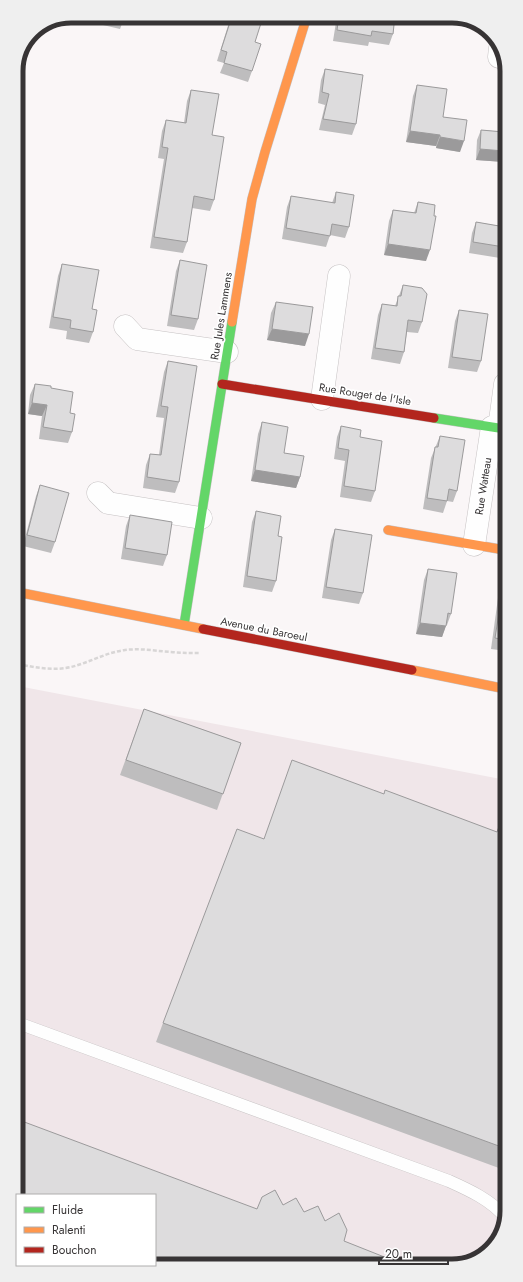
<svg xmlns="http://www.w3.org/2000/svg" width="523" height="1282" font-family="Jost,sans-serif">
<rect width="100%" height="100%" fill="#faf6f7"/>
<path fill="#f0e6e9" d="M 18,686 L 506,780 L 507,1212 L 496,1244 L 470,1263 L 67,1266 L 65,1265 L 155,1265 L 155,1195 L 19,1195 Z"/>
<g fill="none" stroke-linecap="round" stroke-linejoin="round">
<defs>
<path id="lane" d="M 18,1023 L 449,1181 C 469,1190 491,1200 505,1217"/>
<g id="street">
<path d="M 499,57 L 500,48"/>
<path d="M 125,326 L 137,339 L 227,352"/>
<path d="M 322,399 L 339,276"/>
<path d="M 499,428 L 505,384"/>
<path d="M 98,493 L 108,503 L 201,518"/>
<path d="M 474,545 L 492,427"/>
</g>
<g id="fast">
<path d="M 434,418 L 505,429"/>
<path d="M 184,625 L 232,322"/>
</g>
<g id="slow">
<path d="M 232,322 L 252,199 L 265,152 L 307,16"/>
<path d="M 388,530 L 505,550"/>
<path d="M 17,592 L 203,629"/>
<path d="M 412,670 L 506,689"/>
</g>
<g id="jam">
<path d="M 222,384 L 434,418"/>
<path d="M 203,629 L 412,670"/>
</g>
</defs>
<use href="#lane" stroke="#c6c2c3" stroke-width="13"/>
<use href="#street" stroke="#c6c2c3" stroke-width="23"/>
<use href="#fast" stroke="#c6c2c3" stroke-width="10"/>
<use href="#slow" stroke="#c6c2c3" stroke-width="10"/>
<use href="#jam" stroke="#c6c2c3" stroke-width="10"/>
<path stroke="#d8d6d6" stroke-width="2.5" stroke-dasharray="4 2" stroke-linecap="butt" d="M 18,664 C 38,668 58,672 78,665 C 94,660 109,652 125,650 C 141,648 156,651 171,652 C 181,653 190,653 199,653"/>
<use href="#lane" stroke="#fefefe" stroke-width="12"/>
<use href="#street" stroke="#fefefe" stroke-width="22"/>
<use href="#fast" stroke="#63d668" stroke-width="9"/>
<use href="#slow" stroke="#ff974d" stroke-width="9"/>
<use href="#jam" stroke="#b3261e" stroke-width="9"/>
</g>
<g fill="#bebdbe">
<path d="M 100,16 L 125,16 L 120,29 L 103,25 L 105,17 Z"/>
<path d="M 231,16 L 255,42 L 252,71 L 248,82 L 220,73 L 224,63 L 217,61 Z"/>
<path d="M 337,16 L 395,16 L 393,34 L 389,45 L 369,42 L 368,46 L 333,41 Z"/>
<path d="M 325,69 L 356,124 L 352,135 L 319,130 L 325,105 L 318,103 L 321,80 Z"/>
<path d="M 417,85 L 443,117 L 460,152 L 436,148 L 436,146 L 406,142 L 413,96 Z"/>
<path d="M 191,90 L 212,135 L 214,200 L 210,211 L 192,208 L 187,242 L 183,253 L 150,248 L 164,159 L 158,158 L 162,131 L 166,120 L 184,123 L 187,101 Z"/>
<path d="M 481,130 L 504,132 L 504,162 L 476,160 L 477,140 Z"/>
<path d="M 336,192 L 349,227 L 345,238 L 330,235 L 326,247 L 282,239 L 287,207 L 291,196 L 332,203 Z"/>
<path d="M 418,202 L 426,261 L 384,255 L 389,221 L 393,210 L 414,213 Z"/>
<path d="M 476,222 L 505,227 L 505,268 L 499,267 L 500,258 L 469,253 L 472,233 Z"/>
<path d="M 180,260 L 198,319 L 194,330 L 167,326 L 176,271 Z"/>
<path d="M 62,264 L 92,309 L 93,332 L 89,343 L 66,339 L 67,331 L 49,328 L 58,276 Z"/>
<path d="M 403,285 L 422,322 L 418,333 L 407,332 L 404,352 L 400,364 L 371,359 L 378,315 L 382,304 L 395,306 Z"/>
<path d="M 276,302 L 305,346 L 267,340 L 271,313 Z"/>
<path d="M 459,310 L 481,361 L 477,372 L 448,368 L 455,321 Z"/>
<path d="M 168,361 L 179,482 L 175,493 L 143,488 L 146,465 L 150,454 L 159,455 L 164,418 L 156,417 L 164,372 Z"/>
<path d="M 35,384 L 51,388 L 70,413 L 72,432 L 68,443 L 39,439 L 42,416 L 28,414 L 30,395 Z"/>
<path d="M 262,422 L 284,453 L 300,477 L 296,488 L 251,481 L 258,434 Z"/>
<path d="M 341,426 L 360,437 L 375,491 L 371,502 L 340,497 L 345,461 L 334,459 L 337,437 Z"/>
<path d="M 440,436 L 457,491 L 453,502 L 447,501 L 443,513 L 423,509 L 431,458 Z"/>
<path d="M 40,485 L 55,542 L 51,553 L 23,546 L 36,496 Z"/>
<path d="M 256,511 L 278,536 L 276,581 L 272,592 L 243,587 L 252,522 Z"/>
<path d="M 130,515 L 167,555 L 163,566 L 121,559 L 126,526 Z"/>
<path d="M 335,529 L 363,593 L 359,604 L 322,598 L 331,540 Z"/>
<path d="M 428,569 L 451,614 L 447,625 L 446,625 L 442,637 L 416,634 L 424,580 Z"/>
<path d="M 503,587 L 505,588 L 506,651 L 491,649 L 498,598 Z"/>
<path d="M 144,709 L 241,743 L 217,810 L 120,775 Z"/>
<path d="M 384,794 L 497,832 L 506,808 L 507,1171 L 156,1042 L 163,1023 Z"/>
</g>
<g fill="#9b9a9b">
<path d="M 410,131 L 440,135 L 436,146 L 406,142 Z"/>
<path d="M 440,137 L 464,141 L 460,152 L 436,148 Z"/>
<path d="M 480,149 L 504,151 L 504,162 L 476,160 Z"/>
<path d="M 388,244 L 430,250 L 426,261 L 384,255 Z"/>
<path d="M 272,329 L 309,334 L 305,346 L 267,340 Z"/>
<path d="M 32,403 L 47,405 L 42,416 L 28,414 Z"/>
<path d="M 255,470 L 300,477 L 296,488 L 251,481 Z"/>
<path d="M 420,623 L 446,626 L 442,637 L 416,634 Z"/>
</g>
<g fill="#dddcdd" stroke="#9b9a9b">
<path d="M 232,16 L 250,16 L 262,20 L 255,42 L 261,44 L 252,71 L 224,63 L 227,52 L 221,50 Z"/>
<path d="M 339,16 L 395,16 L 393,34 L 372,31 L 371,36 L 337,30 Z"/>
<path d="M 325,69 L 363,75 L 356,124 L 323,119 L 329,94 L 322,92 Z"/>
<path d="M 417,85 L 447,89 L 443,117 L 467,120 L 464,141 L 440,137 L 440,135 L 410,131 Z"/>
<path d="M 191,90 L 219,94 L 212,135 L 224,137 L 214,200 L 194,196 L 187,242 L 154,237 L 168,148 L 162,147 L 166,120 L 186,123 Z"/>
<path d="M 481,130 L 504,132 L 504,151 L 480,149 Z"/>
<path d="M 336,192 L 354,195 L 349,227 L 332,224 L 330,236 L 286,228 L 291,196 L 335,203 Z"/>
<path d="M 418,202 L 435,205 L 434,216 L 436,216 L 430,250 L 388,244 L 393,210 L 416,213 Z"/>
<path d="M 476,222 L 505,227 L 505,256 L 503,256 L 504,247 L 473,242 Z"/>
<path d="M 180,260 L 207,265 L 198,319 L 171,315 Z"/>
<path d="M 62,264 L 99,270 L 92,309 L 97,310 L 93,332 L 70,328 L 71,320 L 53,317 Z"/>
<path d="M 403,285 L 422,288 L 427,294 L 422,322 L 408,320 L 404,352 L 375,348 L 382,304 L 397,306 L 398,296 L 401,296 Z"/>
<path d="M 276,302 L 313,307 L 309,334 L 272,329 Z"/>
<path d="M 459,310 L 488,314 L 481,361 L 452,357 Z"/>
<path d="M 168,361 L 197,366 L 179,482 L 147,477 L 150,454 L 161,455 L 168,407 L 161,406 Z"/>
<path d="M 35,384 L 51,386 L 51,388 L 73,392 L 70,413 L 75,414 L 72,432 L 43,427 L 47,405 L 32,403 Z"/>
<path d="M 262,422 L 288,427 L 284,453 L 304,456 L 300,477 L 255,470 Z"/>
<path d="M 341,426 L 361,430 L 360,437 L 382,441 L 375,491 L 344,486 L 349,450 L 338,448 Z"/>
<path d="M 440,436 L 465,440 L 457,491 L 449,489 L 447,501 L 427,498 L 435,447 L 438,447 Z"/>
<path d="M 40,485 L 69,493 L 55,542 L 27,535 Z"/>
<path d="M 256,511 L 281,516 L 278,536 L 282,537 L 276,581 L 247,576 Z"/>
<path d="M 130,515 L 172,522 L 167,555 L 125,548 Z"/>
<path d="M 335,529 L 372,535 L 363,593 L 326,587 Z"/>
<path d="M 428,569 L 457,573 L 451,614 L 448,613 L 446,626 L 420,623 Z"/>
<path d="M 503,587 L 505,588 L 506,640 L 495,638 Z"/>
<path d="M 144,709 L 241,743 L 223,794 L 126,760 Z"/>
<path d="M 292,760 L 384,794 L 385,790 L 497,832 L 506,808 L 507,1149 L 163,1023 L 237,829 L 264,839 Z"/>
<path d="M 19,1120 L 257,1209 L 262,1197 L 275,1190 L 283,1205 L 296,1198 L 304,1212 L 318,1206 L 325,1221 L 339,1213 L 347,1230 L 344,1241 L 402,1264 L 67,1266 L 65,1265 L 155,1265 L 155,1195 L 19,1195 Z"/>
</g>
<g text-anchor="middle" stroke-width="3.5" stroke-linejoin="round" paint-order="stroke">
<g font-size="11" fill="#373435" stroke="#fff">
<text transform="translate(221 316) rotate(-81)" y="4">Rue Jules Lammens</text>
<text transform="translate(365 394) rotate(9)" y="4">Rue Rouget de l'Isle</text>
<text transform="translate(483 486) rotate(-81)" y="4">Rue Watteau</text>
<text transform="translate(264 629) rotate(11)" y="4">Avenue du Baroeul</text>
</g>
</g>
<path d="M0 0H523V1282H0ZM71 23H452A48 48 0 0 1 500 71V1211A48 48 0 0 1 452 1259H71A48 48 0 0 1 23 1211V71A48 48 0 0 1 71 23Z" fill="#efefef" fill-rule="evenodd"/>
<path fill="none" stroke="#373435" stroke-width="5" d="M71 23H452A48 48 0 0 1 500 71V1211A48 48 0 0 1 452 1259H71A48 48 0 0 1 23 1211V71A48 48 0 0 1 71 23Z"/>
<rect x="16" y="1194" width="140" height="72" fill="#ffffff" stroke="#afaeae"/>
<rect x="24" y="1207" width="20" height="6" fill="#63d668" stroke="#afaeae"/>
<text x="52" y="1214" font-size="12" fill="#373435">Fluide</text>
<rect x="24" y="1227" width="20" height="6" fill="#ff974d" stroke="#afaeae"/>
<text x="52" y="1234" font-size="12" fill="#373435">Ralenti</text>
<rect x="24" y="1247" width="20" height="6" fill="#b3261e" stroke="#afaeae"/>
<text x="52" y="1254" font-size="12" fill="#373435">Bouchon</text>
<path d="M379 1258v6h69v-6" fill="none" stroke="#373435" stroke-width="2"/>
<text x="385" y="1258" font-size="12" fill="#373435" stroke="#ffffff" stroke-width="3" paint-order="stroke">20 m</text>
</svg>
